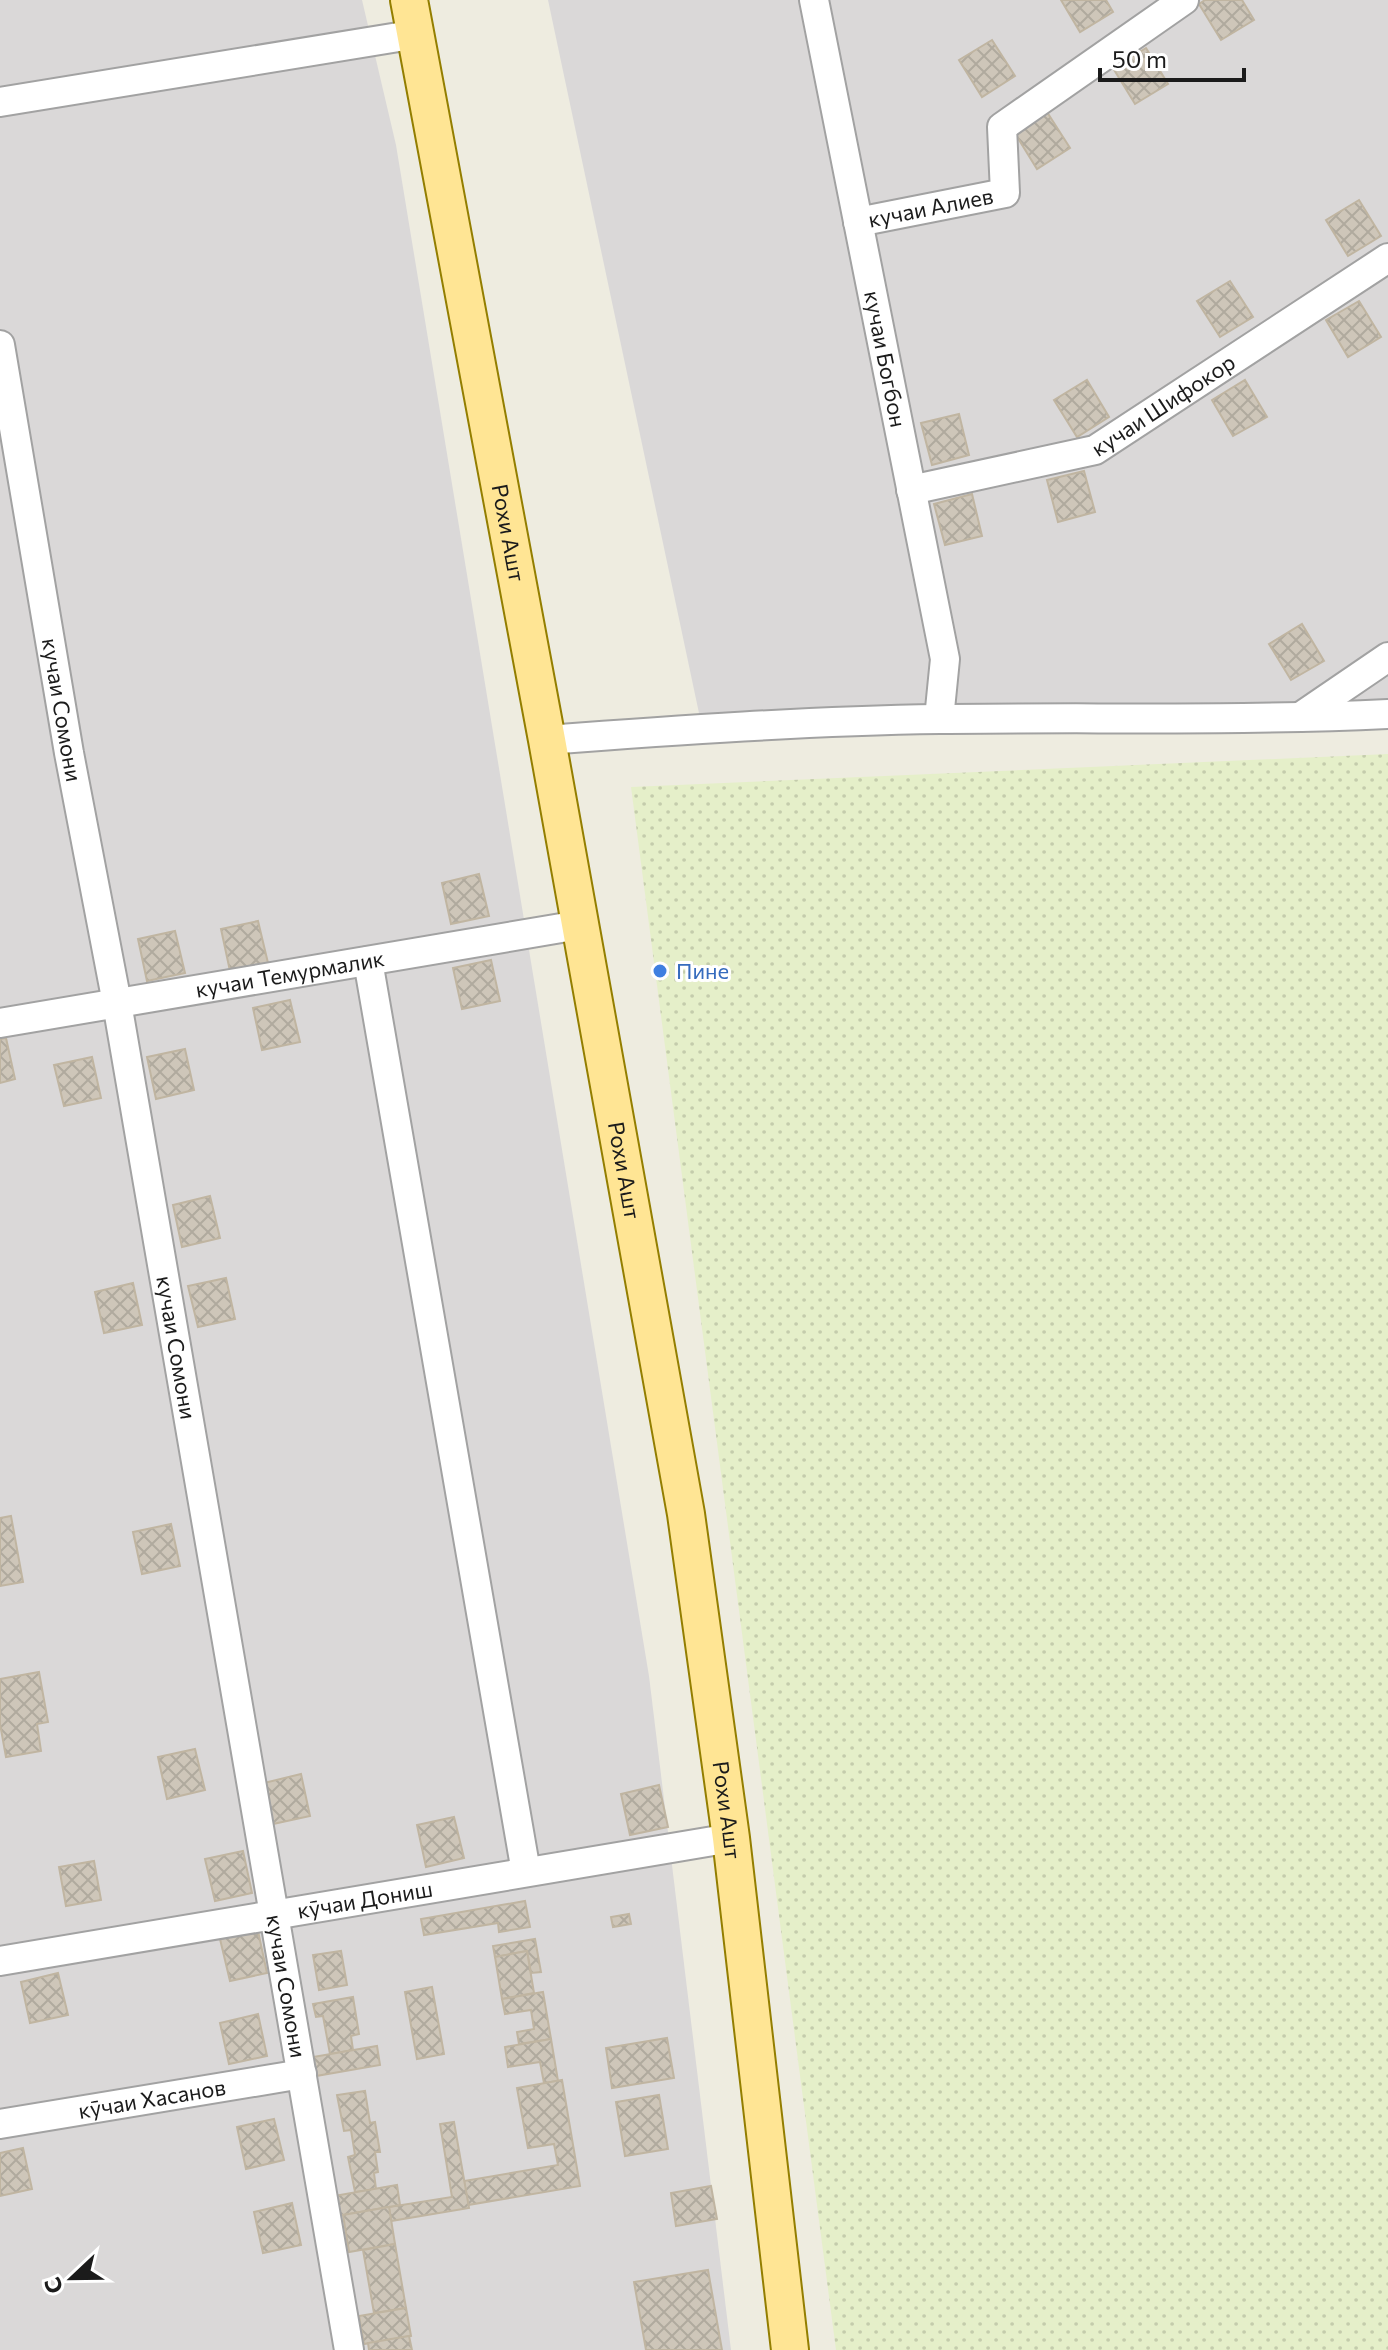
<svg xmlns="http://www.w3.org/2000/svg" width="1388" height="2350" font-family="Commissioner,sans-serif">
<defs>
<pattern id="farmland-dots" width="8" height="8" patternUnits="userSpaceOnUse" patternTransform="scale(2)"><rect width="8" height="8" fill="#e5efc9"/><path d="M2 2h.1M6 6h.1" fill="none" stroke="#c4ccac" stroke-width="1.8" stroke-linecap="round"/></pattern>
<pattern id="building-cross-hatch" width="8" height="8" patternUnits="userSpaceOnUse" patternTransform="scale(2)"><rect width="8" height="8" fill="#cec6b9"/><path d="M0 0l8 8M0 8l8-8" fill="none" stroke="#b0aa9e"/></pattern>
</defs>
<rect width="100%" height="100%" fill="#eeece0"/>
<g fill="#dad8d8">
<path d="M 0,0 L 362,0 L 396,145 L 649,1676 L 731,2350 L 0,2350 Z"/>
<path d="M 548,0 L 1388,0 L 1388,699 L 703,732 Z"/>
</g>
<path fill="url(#farmland-dots)" d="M 1388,754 L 1388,2350 L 836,2350 L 631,787 Z"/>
<g fill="url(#building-cross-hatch)" stroke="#c0b5a1" stroke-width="2">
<path d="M 1061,0 L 1106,0 L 1113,12 L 1080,32 Z"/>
<path d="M 1205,0 L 1242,0 L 1254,20 L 1221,40 L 1199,4 Z"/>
<path d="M 992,40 L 1015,76 L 982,97 L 959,60 Z"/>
<path d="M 1146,48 L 1168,84 L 1135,104 L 1113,68 Z"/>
<path d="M 1047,112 L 1070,148 L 1037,169 L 1014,132 Z"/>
<path d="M 1359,200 L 1381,236 L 1348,256 L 1326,220 Z"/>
<path d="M 1230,281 L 1253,317 L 1220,337 L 1197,301 Z"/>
<path d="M 1359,301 L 1381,337 L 1348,357 L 1326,320 Z"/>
<path d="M 1087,380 L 1109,417 L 1077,437 L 1054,400 Z"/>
<path d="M 1245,380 L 1267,417 L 1233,436 L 1212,400 Z"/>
<path d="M 959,414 L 969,455 L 932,465 L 921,423 Z"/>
<path d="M 1084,471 L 1095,512 L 1058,522 L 1047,480 Z"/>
<path d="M 972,494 L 982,536 L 945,545 L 934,504 Z"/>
<path d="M 1302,624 L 1324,661 L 1291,680 L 1269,644 Z"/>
<path d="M 479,874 L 489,916 L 451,924 L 442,883 Z"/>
<path d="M 258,921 L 268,963 L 230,971 L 221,929 Z"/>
<path d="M 175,931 L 185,973 L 147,981 L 138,939 Z"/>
<path d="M 491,960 L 500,1001 L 462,1009 L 453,968 Z"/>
<path d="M 290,1000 L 300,1042 L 262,1050 L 253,1008 Z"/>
<path d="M 6,1038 L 15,1079 L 0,1083 L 0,1039 Z"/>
<path d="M 185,1049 L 194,1090 L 156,1099 L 147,1057 Z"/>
<path d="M 92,1057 L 101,1098 L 64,1106 L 54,1065 Z"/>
<path d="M 210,1196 L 220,1238 L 182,1247 L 173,1205 Z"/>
<path d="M 226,1278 L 235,1319 L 198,1327 L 188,1286 Z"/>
<path d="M 133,1283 L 142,1325 L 104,1333 L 95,1292 Z"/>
<path d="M 11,1516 L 23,1582 L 0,1586 L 0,1518 Z"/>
<path d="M 171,1524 L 180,1566 L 142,1574 L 133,1532 Z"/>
<path d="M 39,1672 L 48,1722 L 37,1724 L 41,1751 L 6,1757 L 0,1724 L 0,1679 Z"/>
<path d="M 195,1749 L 205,1790 L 167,1799 L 158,1757 Z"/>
<path d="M 301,1774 L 310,1816 L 273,1824 L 264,1783 Z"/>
<path d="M 659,1785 L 668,1827 L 630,1835 L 621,1794 Z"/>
<path d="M 454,1817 L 464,1858 L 426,1867 L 417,1825 Z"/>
<path d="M 243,1851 L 252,1893 L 215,1901 L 205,1859 Z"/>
<path d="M 94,1861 L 101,1900 L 66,1906 L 59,1867 Z"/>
<path d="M 525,1901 L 530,1927 L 499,1932 L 498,1923 L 424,1935 L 421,1919 Z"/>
<path d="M 629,1914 L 631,1924 L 613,1927 L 611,1917 Z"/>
<path d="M 258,1931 L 267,1973 L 230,1981 L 220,1939 Z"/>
<path d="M 535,1939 L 541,1972 L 531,1973 L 527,1951 L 495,1957 L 493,1946 Z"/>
<path d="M 341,1951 L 347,1985 L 319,1990 L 313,1955 Z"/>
<path d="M 527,1951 L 534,1993 L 502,1999 L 495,1957 Z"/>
<path d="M 58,1973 L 68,2015 L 30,2023 L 21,1982 Z"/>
<path d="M 432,1987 L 444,2054 L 417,2059 L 405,1992 Z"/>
<path d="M 543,1992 L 551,2039 L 519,2044 L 517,2032 L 534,2029 L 531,2010 L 505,2014 L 502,1999 Z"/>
<path d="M 353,1997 L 359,2034 L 351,2036 L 353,2050 L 330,2054 L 323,2016 L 316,2017 L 313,2004 Z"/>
<path d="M 258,2014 L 267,2056 L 229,2064 L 220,2023 Z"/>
<path d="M 667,2038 L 674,2078 L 612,2088 L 606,2048 Z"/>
<path d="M 551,2039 L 558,2081 L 544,2083 L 540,2062 L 508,2067 L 505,2047 Z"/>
<path d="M 377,2046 L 380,2065 L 316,2076 L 313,2057 Z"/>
<path d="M 562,2080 L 580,2186 L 468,2205 L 464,2181 L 558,2165 L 554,2144 L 528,2148 L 517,2088 Z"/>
<path d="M 365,2091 L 370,2123 L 375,2122 L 380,2152 L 375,2152 L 378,2172 L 374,2173 L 376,2189 L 355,2192 L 348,2157 L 355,2155 L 351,2130 L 344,2131 L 337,2095 Z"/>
<path d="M 659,2095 L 668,2149 L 625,2156 L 616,2102 Z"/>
<path d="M 274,2119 L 284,2160 L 246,2169 L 237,2127 Z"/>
<path d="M 454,2122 L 469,2208 L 391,2221 L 389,2207 L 452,2197 L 440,2124 Z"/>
<path d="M 23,2148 L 32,2189 L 0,2196 L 0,2153 Z"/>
<path d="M 397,2185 L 400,2205 L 337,2216 L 334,2196 Z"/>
<path d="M 711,2186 L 717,2219 L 676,2226 L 671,2193 Z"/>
<path d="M 292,2203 L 301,2245 L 263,2253 L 254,2212 Z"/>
<path d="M 389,2207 L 395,2244 L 349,2252 L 343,2215 Z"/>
<path d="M 395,2244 L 406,2308 L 374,2313 L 363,2250 Z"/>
<path d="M 708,2270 L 722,2350 L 646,2350 L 634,2282 Z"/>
<path d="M 406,2308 L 411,2336 L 364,2344 L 359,2316 Z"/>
<path d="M 409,2336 L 412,2350 L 369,2350 L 368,2343 Z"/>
</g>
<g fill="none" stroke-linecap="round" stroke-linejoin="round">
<defs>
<g id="minor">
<path id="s1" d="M 814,0 L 945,659 L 939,719"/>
<path d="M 0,102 L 417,34"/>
<path id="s2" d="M 858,222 L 1005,193 L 1002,127 L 1184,0"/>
<path id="s3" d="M 0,345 L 69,753 L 117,1003 L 349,2350"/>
<path id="s4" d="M 911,490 L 1095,450 L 1388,258"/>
<path d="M 1300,717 L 1388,657"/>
<path d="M 547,740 C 678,730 809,721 940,719 C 1089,717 1239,721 1388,714"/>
<path d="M 368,961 L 526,1872"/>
<path id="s5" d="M 0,1023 L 579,925"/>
<path id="s6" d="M 0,1961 L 731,1838"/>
<path id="s7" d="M 0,2124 L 302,2074"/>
</g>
<g id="major">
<path id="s8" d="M 409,0 L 547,740 L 686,1514 L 731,1838 L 790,2350"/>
</g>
</defs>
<use href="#minor" stroke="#a2a2a2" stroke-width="32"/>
<use href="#major" stroke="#937e00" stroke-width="40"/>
<use href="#minor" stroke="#fff" stroke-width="28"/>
<use href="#major" stroke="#ffe594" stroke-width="36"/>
</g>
<circle fill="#3f7fe0" stroke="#fff" stroke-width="3" cx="660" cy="971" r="8"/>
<g text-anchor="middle" stroke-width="6" stroke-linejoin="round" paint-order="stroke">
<g font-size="22" fill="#1b1b1b" stroke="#fff">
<text dy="8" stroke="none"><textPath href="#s2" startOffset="74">кучаи Алиев</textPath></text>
<text dy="8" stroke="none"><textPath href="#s1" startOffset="366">кучаи Богбон</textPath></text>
<text dy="8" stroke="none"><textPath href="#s4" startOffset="270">кучаи Шифокор</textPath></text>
<text dy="8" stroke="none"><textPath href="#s8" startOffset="542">Рохи Ашт</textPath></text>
<text dy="8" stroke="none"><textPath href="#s3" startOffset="370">кучаи Сомони</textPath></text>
<text dy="8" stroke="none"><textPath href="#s5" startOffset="294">кучаи Темурмалик</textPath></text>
<text dy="8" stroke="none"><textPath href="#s8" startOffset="1190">Рохи Ашт</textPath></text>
<text dy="8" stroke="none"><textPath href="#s3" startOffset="1018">кучаи Сомони</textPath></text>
<text dy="8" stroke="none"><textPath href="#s8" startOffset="1838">Рохи Ашт</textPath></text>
<text dy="8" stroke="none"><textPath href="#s6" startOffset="370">кӯчаи Дониш</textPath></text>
<text dy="8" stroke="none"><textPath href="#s3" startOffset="1666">кучаи Сомони</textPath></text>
<text dy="8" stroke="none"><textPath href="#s7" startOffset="154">кӯчаи Хасанов</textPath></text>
</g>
<g font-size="22" fill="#366cbe" stroke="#fff" text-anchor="start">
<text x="676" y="979">Пине</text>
</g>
</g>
<g transform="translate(72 2278) rotate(248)" stroke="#ffffff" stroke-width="6" paint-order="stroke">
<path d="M0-6L14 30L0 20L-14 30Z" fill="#1b1b1b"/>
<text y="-12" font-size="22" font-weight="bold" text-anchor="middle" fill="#1b1b1b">С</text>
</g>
<path d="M1100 68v12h144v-12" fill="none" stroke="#1b1b1b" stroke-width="4"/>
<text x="1112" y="68" font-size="24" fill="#1b1b1b" stroke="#ffffff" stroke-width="6" paint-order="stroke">50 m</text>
</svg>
